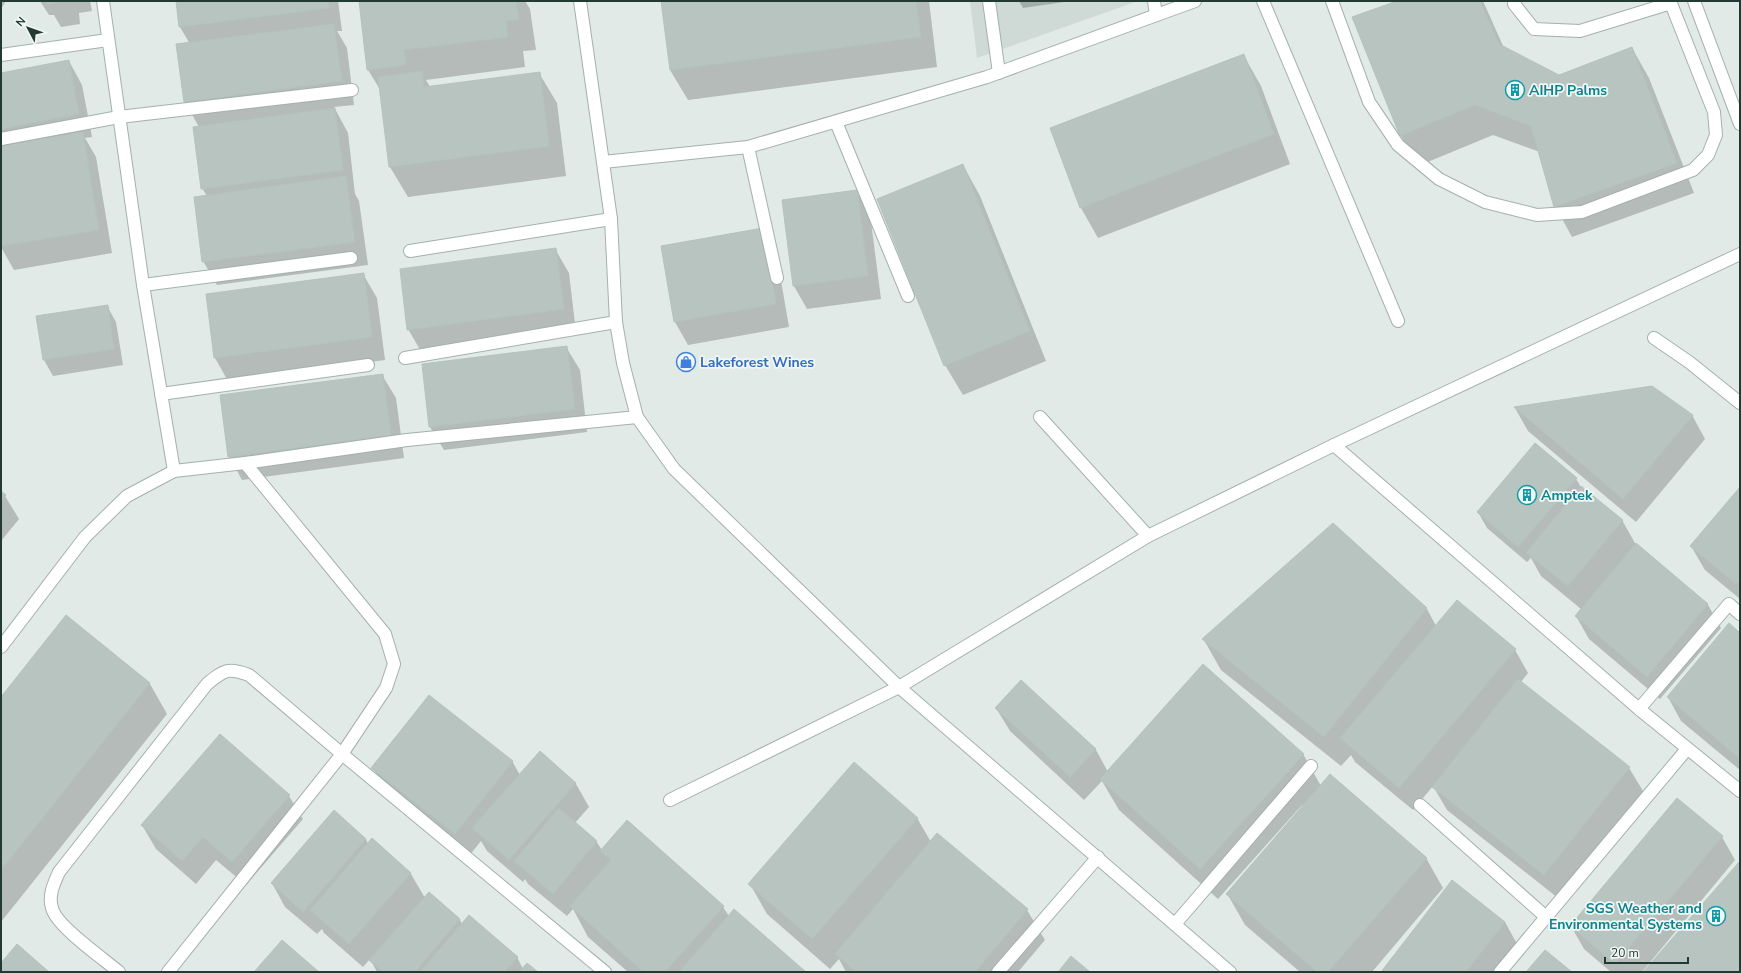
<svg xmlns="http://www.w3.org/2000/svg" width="1741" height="973" font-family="'Nunito Sans',sans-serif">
<rect width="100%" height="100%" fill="#e1eae6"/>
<path fill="#cfd9d5" d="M 970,1 L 1138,1 L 977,58 Z"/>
<g fill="#0003">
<path d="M 1,1 L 6,1 L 1,9 Z"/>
<path d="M 40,1 L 90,1 L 92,11 L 79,13 L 80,24 L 61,27 L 54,15 L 49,15 Z"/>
<path d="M 177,1 L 338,1 L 342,31 L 337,31 L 347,48 L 354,105 L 334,107 L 348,133 L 355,194 L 359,201 L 368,265 L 217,285 L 203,261 L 207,196 L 202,188 L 199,127 L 185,102 L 190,44 L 180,27 Z"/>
<path d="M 360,1 L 525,1 L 530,9 L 536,50 L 523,51 L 525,67 L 426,80 L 430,87 L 539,73 L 557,103 L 566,176 L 408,197 L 390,167 L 381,91 L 368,70 Z"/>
<path d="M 662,1 L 929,1 L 937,67 L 688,100 L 670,70 Z"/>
<path d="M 1019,1 L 1071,1 L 1023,8 Z"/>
<path d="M 1400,1 L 1483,1 L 1504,48 L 1559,76 L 1632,48 L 1649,78 L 1694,193 L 1572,237 L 1555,206 L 1540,152 L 1493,135 L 1418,166 L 1401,136 Z"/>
<path d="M 1244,56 L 1261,86 L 1290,164 L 1098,238 L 1081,208 L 1051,129 Z"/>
<path d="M 69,61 L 82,85 L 92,137 L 85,138 L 96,157 L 112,253 L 14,270 L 1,247 L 1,74 Z"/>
<path d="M 963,165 L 980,196 L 1046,361 L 963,395 L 945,365 Z"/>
<path d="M 856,191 L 870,214 L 881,299 L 807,309 L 794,286 Z"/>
<path d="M 555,249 L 569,273 L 576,332 L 422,353 L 408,329 Z"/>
<path d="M 776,252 L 789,327 L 688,345 L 675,322 Z"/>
<path d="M 363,274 L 377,298 L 385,360 L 228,381 L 215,358 Z"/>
<path d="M 107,306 L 116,322 L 123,365 L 53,376 L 44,360 Z"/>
<path d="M 566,347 L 580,370 L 587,432 L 444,450 L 430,427 L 423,365 Z"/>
<path d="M 382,375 L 396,398 L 404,458 L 242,480 L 229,456 Z"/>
<path d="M 1651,387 L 1692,415 L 1705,439 L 1636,522 L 1528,431 L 1515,408 Z"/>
<path d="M 1536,444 L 1576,479 L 1581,487 L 1622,520 L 1636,545 L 1708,605 L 1721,628 L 1660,699 L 1589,639 L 1576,616 L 1581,609 L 1541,576 L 1531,558 L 1527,562 L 1487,528 L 1478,512 Z"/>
<path d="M 1740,488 L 1740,599 L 1705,570 L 1691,546 Z"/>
<path d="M 1,493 L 5,496 L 19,519 L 1,541 Z"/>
<path d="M 1427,609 L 1436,626 L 1515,650 L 1528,673 L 1521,682 L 1629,768 L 1643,791 L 1558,898 L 1447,810 L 1433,786 L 1413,810 L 1355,762 L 1351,755 L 1341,766 L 1221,670 L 1204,640 Z"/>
<path d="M 66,617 L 150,684 L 167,714 L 1,922 L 1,698 Z"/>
<path d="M 1740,634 L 1740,770 L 1681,721 L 1668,697 Z"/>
<path d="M 1021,681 L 1096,750 L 1108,772 L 1303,754 L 1321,786 L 1426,858 L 1443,888 L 1372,972 L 1300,972 L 1245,925 L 1228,895 L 1303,807 L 1302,805 L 1218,899 L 1119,810 L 1102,781 L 1084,800 L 1010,731 L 996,708 Z"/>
<path d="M 540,752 L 576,784 L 589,807 L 575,823 L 596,841 L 602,850 L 628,821 L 723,907 L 729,916 L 805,972 L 628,972 L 588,937 L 573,909 L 567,916 L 528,884 L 525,879 L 523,882 L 487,851 L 481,841 L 469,856 L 386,791 L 373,768 L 512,761 L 520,775 Z"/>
<path d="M 289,796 L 303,819 L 246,885 L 216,860 L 196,884 L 156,849 L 142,825 Z"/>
<path d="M 334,812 L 366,839 L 368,844 L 372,840 L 411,874 L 425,898 L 429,893 L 460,920 L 462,924 L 517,957 L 523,969 L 536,972 L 377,972 L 370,959 L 363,967 L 324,933 L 322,929 L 317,934 L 285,907 L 272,883 Z"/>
<path d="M 917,818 L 931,842 L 1027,910 L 1045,940 L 1018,972 L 846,972 L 839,959 L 830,969 L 767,914 L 750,884 Z"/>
<path d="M 1722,837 L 1735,860 L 1642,972 L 1611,972 L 1584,949 L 1571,926 Z"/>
<path d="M 1505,922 L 1522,953 L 1507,972 L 1382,972 Z"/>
</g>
<g fill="#b7c4bf" stroke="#b4c3bd">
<path d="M 46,1 L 63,1 L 47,4 Z"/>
<path d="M 176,1 L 328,1 L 329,8 L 179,27 Z"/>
<path d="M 359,1 L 516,1 L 519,19 L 506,21 L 508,37 L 404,50 L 406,65 L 367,70 Z"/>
<path d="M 661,1 L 916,1 L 921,37 L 670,70 Z"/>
<path d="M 1397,1 L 1480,1 L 1499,44 L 1559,75 L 1632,47 L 1677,163 L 1554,207 L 1531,126 L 1475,105 L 1400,136 L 1352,17 Z"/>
<path d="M 334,24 L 342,81 L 184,102 L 176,44 Z"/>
<path d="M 1244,54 L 1274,134 L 1080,208 L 1050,128 Z"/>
<path d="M 69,60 L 79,114 L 1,129 L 1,73 Z"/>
<path d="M 422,71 L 424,87 L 540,72 L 549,146 L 389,167 L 378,77 Z"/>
<path d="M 335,108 L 343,170 L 201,189 L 193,127 Z"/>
<path d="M 83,132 L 99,230 L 1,246 L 1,146 Z"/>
<path d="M 963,164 L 1030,331 L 944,366 L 877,199 Z"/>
<path d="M 346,176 L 355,242 L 202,262 L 194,197 Z"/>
<path d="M 857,190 L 868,276 L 793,286 L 782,200 Z"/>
<path d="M 763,228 L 776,304 L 674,322 L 661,246 Z"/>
<path d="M 556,248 L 564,309 L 407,330 L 400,269 Z"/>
<path d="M 364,273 L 372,337 L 214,358 L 206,294 Z"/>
<path d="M 108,305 L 114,349 L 43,360 L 36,316 Z"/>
<path d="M 567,346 L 575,409 L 429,427 L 422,364 Z"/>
<path d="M 383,374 L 391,435 L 228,457 L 220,395 Z"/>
<path d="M 1652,386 L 1693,415 L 1623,499 L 1514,407 Z"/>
<path d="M 1535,443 L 1577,478 L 1518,547 L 1477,512 Z"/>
<path d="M 1581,486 L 1623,520 L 1568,586 L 1526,553 Z"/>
<path d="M 1740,487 L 1740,580 L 1736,584 L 1690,546 Z"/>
<path d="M 1,491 L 6,495 L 1,501 Z"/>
<path d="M 1333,523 L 1427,608 L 1324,737 L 1202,639 Z"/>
<path d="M 1636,543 L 1708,604 L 1647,677 L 1575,616 Z"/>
<path d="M 1457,600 L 1516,649 L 1399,788 L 1340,738 Z"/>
<path d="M 66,615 L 150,683 L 1,870 L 1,697 Z"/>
<path d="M 1729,623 L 1740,633 L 1740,759 L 1667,697 Z"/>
<path d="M 1203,664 L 1304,754 L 1200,869 L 1100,779 Z"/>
<path d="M 1518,679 L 1630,767 L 1544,875 L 1432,787 Z"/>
<path d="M 1021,680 L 1096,749 L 1070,777 L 995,708 Z"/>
<path d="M 429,695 L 513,761 L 455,834 L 371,768 Z"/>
<path d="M 220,734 L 290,795 L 232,862 L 203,837 L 182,861 L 141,825 Z"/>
<path d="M 540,751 L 576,783 L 509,860 L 472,828 Z"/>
<path d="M 854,762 L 918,818 L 812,939 L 748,884 Z"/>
<path d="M 1330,774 L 1427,858 L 1328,972 L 1317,972 L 1226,894 Z"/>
<path d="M 1677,798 L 1723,836 L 1615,964 L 1570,926 Z"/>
<path d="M 559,808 L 597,841 L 553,894 L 514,861 Z"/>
<path d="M 334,810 L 366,839 L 303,912 L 271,883 Z"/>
<path d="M 627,820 L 724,906 L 665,972 L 643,972 L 570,906 L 611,860 L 600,851 Z"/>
<path d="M 937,833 L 1028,909 L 975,972 L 856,972 L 835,954 Z"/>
<path d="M 372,838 L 411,873 L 349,944 L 310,910 Z"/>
<path d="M 1740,861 L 1740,972 L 1643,972 Z"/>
<path d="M 1452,880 L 1505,922 L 1466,972 L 1381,972 Z"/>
<path d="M 429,892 L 460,919 L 415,972 L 383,972 L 369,960 Z"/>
<path d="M 734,909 L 806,972 L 679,972 Z"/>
<path d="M 469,915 L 518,957 L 504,972 L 420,972 Z"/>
<path d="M 282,940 L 319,972 L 254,972 Z"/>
<path d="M 17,944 L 49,972 L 1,972 L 1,963 Z"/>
<path d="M 1545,950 L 1572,972 L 1526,972 Z"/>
<path d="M 1071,956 L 1090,972 L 1058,972 Z"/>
<path d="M 527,963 L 538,972 L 519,972 Z"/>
</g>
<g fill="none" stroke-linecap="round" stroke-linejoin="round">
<defs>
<g id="lane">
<path d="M 103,1 L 143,285 L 174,471"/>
<path d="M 580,1 L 611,219 L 616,322 L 623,363 L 637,417 L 674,469 L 899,687 L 1230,972"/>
<path d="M 989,1 L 999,73"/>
<path d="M 1154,1 L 1156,15"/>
<path d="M 1263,1 L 1398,321"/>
<path d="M 1332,1 L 1369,102 L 1398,145 L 1439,179 L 1485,202 L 1537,215 L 1582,212 L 1693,170 L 1708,155 L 1716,135 L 1714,112 L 1670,1"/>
<path d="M 1515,1 L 1514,4 L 1534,29 L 1580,31 L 1671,3"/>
<path d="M 1694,1 L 1740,124"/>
<path d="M 1,55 L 108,40"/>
<path d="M 836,122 L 908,296"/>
<path d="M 1,139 L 119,117 L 352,90"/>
<path d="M 748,147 L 777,278"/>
<path d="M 603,162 L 748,147 L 987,77 L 1195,1"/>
<path d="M 410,251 L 611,219"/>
<path d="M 143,285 L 351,258"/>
<path d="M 1654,338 L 1689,362 L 1740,403"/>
<path d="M 405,358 L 616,322"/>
<path d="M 161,394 L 368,365"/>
<path d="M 1040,417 L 1148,536"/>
<path d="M 1334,445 L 1639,709 L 1740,791"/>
<path d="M 1,647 L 85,537 L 127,496 L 174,471 L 245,463 L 407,440 L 637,417"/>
<path d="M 1639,709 L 1729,604 L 1740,614"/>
<path d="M 670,800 L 899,687 L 1148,536 L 1334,445 L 1740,254"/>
<path d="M 1420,805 L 1546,917"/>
<path d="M 1175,924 L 1311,766"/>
<path d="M 119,972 C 104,959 56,926 52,908 C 48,896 54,883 59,872 L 207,684 C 224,670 228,667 249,675 L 342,754 L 605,972"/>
<path d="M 168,972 L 342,754 L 386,688 L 394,664 L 385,634 L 245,463"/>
<path d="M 998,972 L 1098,857"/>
<path d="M 1500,972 L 1687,749"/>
</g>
</defs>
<use href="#lane" stroke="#a4b1ad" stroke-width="14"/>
<use href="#lane" stroke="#fff" stroke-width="12"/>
</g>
<defs>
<symbol id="building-ring" viewBox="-11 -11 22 22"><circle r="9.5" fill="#f1f7f4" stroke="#0f9aa8" stroke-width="1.5"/><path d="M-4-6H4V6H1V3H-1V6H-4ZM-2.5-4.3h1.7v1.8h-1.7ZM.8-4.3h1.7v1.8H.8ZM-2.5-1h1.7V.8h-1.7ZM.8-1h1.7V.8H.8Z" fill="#0f9aa8"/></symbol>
<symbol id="shop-ring" viewBox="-11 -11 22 22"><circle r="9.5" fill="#f1f7f4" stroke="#3f7fe0" stroke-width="1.5"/><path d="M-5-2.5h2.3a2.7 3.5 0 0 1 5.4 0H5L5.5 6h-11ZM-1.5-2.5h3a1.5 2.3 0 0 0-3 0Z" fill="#3f7fe0"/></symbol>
</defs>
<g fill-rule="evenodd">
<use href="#building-ring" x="1504" y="79" width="22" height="22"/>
<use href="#shop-ring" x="675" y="351" width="22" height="22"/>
<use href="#building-ring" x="1516" y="484" width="22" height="22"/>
<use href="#building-ring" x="1705" y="905" width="22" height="22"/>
</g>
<g text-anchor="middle" stroke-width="3.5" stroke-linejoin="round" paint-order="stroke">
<g font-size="14" font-weight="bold" fill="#0d838f" stroke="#f1f7f4" text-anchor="start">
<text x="1529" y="95">AIHP Palms</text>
<text x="1541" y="500">Amptek</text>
<text x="1702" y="913" text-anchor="end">SGS Weather and<tspan x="1702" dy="16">Environmental Systems</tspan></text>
</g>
<g font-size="14" font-weight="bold" fill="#366cbe" stroke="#f1f7f4" text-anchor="start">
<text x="700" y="367">Lakeforest Wines</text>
</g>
</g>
<rect width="1741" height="973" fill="none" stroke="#233933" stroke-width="4"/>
<g transform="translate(28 28) rotate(311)" stroke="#f1f7f4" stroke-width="3" paint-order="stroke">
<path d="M0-3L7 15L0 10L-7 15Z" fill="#233933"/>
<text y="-6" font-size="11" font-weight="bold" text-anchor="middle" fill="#233933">N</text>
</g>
<path d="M1605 957v6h83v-6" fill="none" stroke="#233933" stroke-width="2"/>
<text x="1611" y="957" font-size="12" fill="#233933" stroke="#f1f7f4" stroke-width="3" paint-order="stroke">20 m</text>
</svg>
